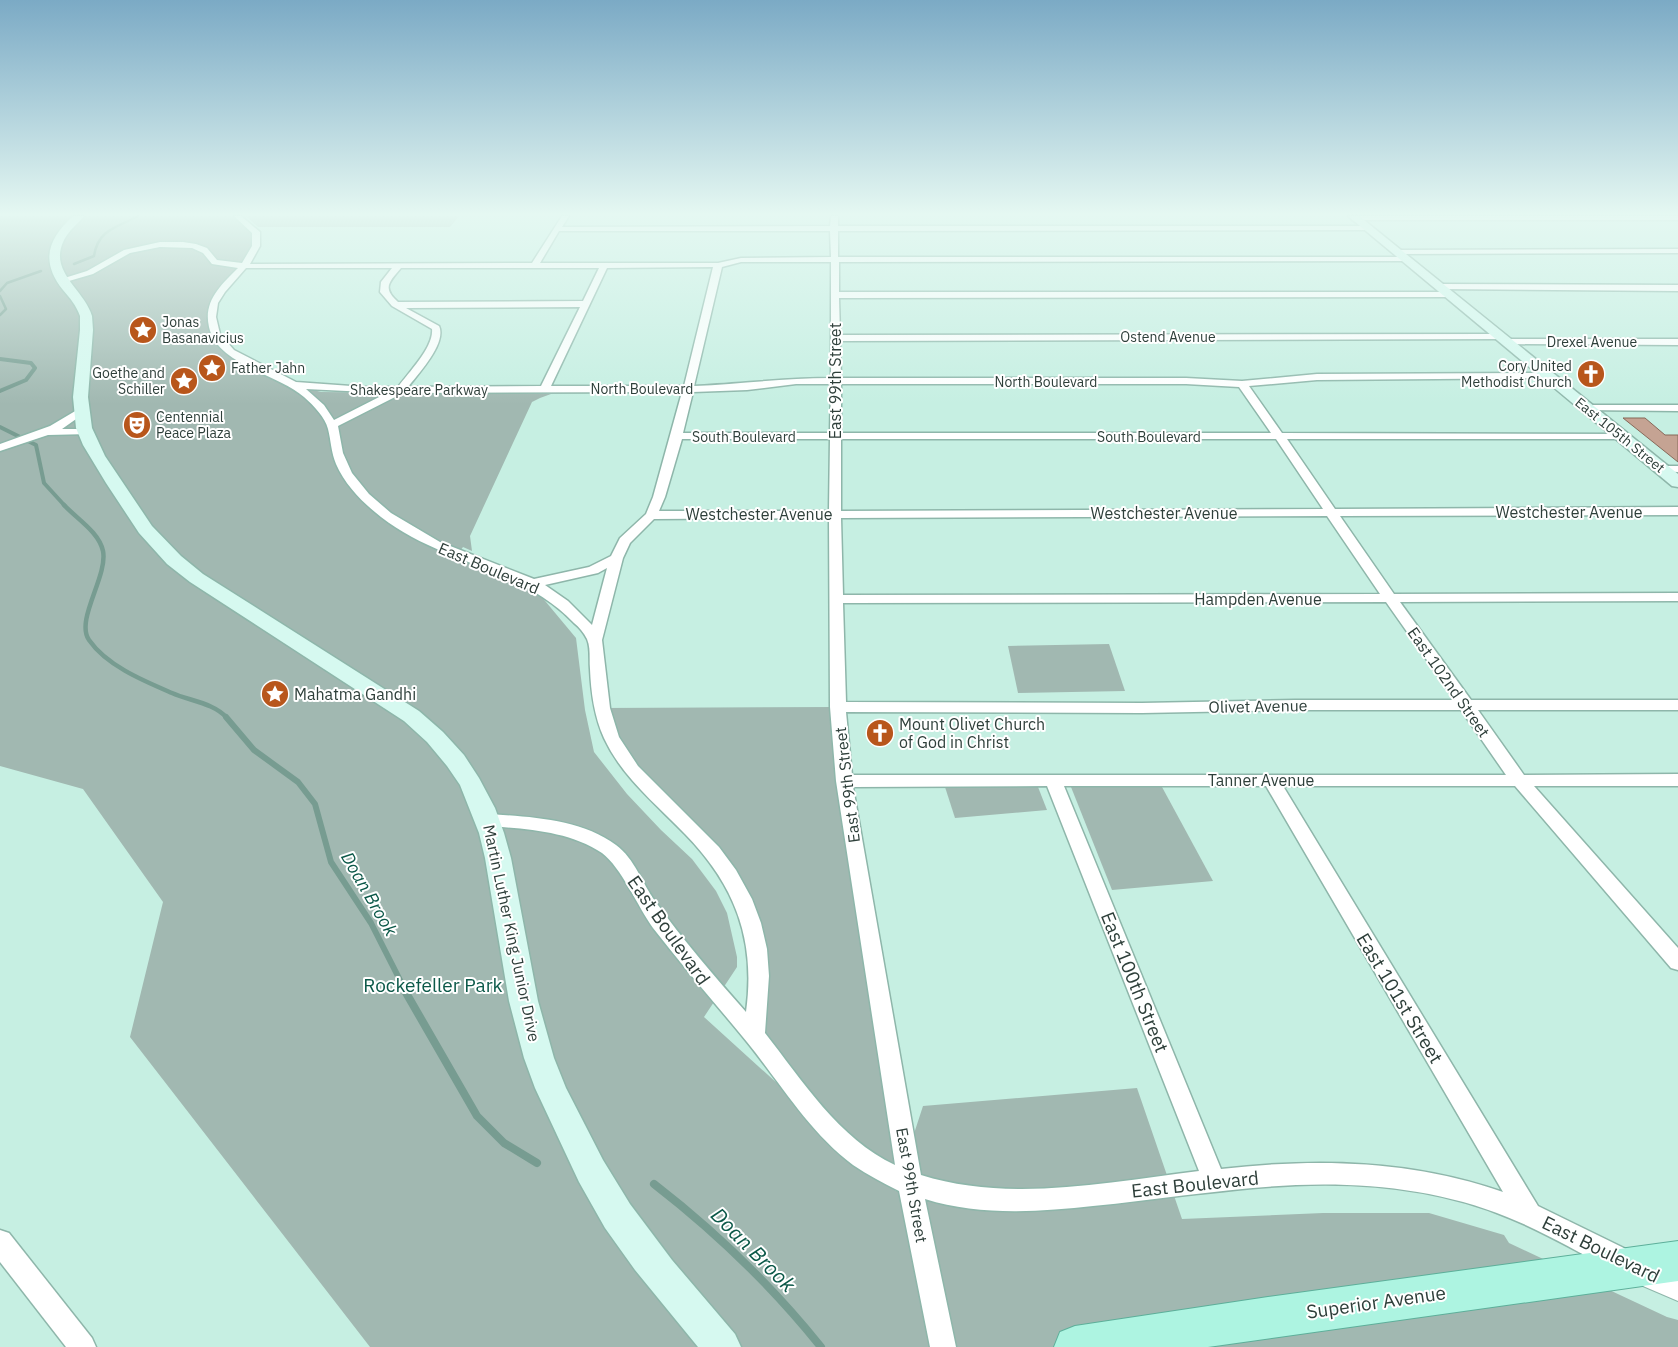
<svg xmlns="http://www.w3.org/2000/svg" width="1678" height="1347" font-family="'IBM Plex Sans',sans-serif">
<rect width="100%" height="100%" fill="#c6efe2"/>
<g fill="#a1b8b1">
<path d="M 0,216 L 240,216 L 246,222 L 257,242 L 256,245 L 216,297 L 211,323 L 231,351 L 294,385 L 321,392 L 551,394 L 540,398 L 532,402 L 470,536 L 472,551 L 463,547 L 458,554 L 531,584 L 576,638 L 585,710 L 594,752 L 627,794 L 661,830 L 692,859 L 716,891 L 727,913 L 737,957 L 737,967 L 704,1017 L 896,1191 L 900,1178 L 881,1169 L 754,1035 L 759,1007 L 739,889 L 643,785 L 601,708 L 838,707 L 907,1155 L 923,1106 L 1137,1088 L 1182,1219 L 1323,1213 L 1429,1213 L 1504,1235 L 1509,1243 L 1667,1317 L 1678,1320 L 1678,1347 L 370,1347 L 130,1037 L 163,902 L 83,789 L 0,766 Z"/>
<path d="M 246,216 L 459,216 L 450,227 L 258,227 Z"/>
<path d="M 1109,644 L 1125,691 L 1018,693 L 1008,646 Z"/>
<path d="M 945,787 L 1038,787 L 1047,810 L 955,818 Z"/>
<path d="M 1071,787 L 1162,787 L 1213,881 L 1112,890 Z"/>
</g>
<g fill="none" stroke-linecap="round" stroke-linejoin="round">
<g stroke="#779c91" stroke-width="2.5">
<path d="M 74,264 L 94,256 C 98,229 118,227 138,216"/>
<path d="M 0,291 L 7,283 L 41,271"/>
<path d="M 0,296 L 6,309 L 0,315"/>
</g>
<g stroke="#779c91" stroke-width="4">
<path d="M 0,359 L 31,363 L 35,368 L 26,380 L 0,391"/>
<path d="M 0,427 L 36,445 L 44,483 L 65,506"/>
</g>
<path stroke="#779c91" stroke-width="4.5" d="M 64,505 C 77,519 99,532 103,551 C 108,576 75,620 89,640 C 107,666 144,681 172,693 C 190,701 214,703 227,718"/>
<path stroke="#779c91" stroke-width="6" d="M 226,717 L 254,750 L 298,782 L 315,804 L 331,862 L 371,923 L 406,992"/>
<g stroke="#779c91" stroke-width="8">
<path d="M 405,991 L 477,1116 L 504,1143 L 537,1163"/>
<path d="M 654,1184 C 716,1232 772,1286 821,1347"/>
</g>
</g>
<path fill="#c5a393" stroke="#876859" d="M 1623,418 L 1645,418 L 1665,435 L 1678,435 L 1678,462 Z"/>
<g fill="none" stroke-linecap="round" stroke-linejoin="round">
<defs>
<g id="minor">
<path d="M 234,216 L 241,216 L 260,232 L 260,246 L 250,264 L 532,263 L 562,216 L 569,216 L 562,227 L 830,226 L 831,216 L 838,216 L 838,226 L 1371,226 L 1372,228 L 1368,230 L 838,231 L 838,257 L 1406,257 L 1410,259 L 1406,261 L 839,262 L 839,292 L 1450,292 L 1454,295 L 1453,297 L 839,298 L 840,335 L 1500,334 L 1503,335 L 1503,339 L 840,341 L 841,378 L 1186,378 L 1242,381 L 1317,374 L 1549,373 L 1554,376 L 1553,378 L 1317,380 L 1249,386 L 1282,433 L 1625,434 L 1626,436 L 1621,439 L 1287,439 L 1335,509 L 1678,507 L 1678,515 L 1340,516 L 1394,594 L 1678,593 L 1678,601 L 1400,602 L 1471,700 L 1678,700 L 1678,710 L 1478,710 L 1524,775 L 1678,774 L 1678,786 L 1534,786 L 1678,948 L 1678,970 L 1671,968 L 1515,786 L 1283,786 L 1538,1206 L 1630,1251 L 1633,1260 L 1630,1269 L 1621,1272 L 1612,1269 C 1577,1252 1543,1231 1507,1217 C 1442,1190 1366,1182 1296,1185 C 1228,1188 1162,1199 1093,1206 C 1038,1212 979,1216 925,1199 L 956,1347 L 930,1347 L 899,1191 C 883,1183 868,1175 853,1165 C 809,1132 781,1084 747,1042 C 716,1004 683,967 653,928 C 638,907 621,867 602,853 C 569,831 527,829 489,826 L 483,824 L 480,820 L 483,816 L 489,814 C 531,817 581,819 616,845 C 635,859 642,883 655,901 C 683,940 715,977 746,1012 C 756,940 735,885 685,834 C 655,803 622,777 604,738 C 594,716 591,692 590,669 C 589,659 591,648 587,639 C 584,633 579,627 574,623 C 521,567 441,564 381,517 C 363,503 345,485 336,464 C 331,452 331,441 328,429 C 325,417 314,406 304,397 C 278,374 217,365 209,327 C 203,301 221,285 238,268 L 212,264 L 203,253 L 192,248 L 160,247 L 130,253 L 93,274 L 62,283 L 58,280 L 87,271 L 124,250 L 160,242 L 183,242 L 196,244 L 207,248 L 217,260 L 242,263 L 252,246 L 252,233 ZM 559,231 L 830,231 L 831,257 L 741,258 L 718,263 L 540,263 ZM 741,262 L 831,262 L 831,378 C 785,378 740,384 694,386 L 722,267 ZM 713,267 L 684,386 L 551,386 L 607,268 ZM 246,268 L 392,268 L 381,282 L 380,292 L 392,306 L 432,329 C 434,347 409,372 398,387 L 365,387 L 296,382 L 234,350 L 220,334 L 216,317 L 218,303 L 225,292 ZM 401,268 L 599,268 L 583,301 L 398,302 C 382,288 389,282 401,268 ZM 580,307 L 541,386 L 408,387 C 419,373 447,343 439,326 L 406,308 ZM 796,384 L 831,384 L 830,433 L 683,433 L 693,392 L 747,390 ZM 841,384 L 1186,384 L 1239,387 L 1271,433 L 841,433 ZM 306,389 L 387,393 L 334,420 L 324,405 ZM 682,392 L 653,497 L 646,514 L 620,538 L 611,556 L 589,567 L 534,579 L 440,542 L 391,513 L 369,494 L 352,473 L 343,453 L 338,426 L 403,393 ZM 682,439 L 830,439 L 829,511 L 659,511 L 665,497 ZM 841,439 L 1276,439 L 1323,509 L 841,511 ZM 1327,516 L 1380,594 L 843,595 L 841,518 ZM 829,518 L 830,707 L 836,781 L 895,1165 C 839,1139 802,1080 765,1033 L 769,976 L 767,949 L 761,923 L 752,899 L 736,870 L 719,847 L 638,766 L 619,737 L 610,708 L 602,640 L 623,558 L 630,543 L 654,519 ZM 607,568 L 592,625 L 568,601 L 545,585 L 598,573 ZM 1386,602 L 1455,700 L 1295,700 L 1142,703 L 846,702 L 843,603 ZM 1295,710 L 1461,710 L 1506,775 L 852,775 L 846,712 L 1142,713 ZM 1047,786 L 1199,1171 C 1109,1182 1010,1203 921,1175 L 853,787 ZM 1064,786 L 1266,786 L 1503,1192 C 1412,1160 1317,1158 1221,1169 Z"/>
<rect x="1352" y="216" width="326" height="4"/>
<path d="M 1678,249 L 1678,253 L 1396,254 L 1392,252 L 1396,250 Z"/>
<path d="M 1441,284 L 1678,285 L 1678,291 L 1438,289 L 1438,285 Z"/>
<path d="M 1506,339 L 1678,339 L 1678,345 L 1503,344 L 1503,340 Z"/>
<path d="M 1587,405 L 1678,405 L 1678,411 L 1583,410 L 1582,408 Z"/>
<path d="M 82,407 L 87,410 L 86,412 L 62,429 L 86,429 L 90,430 L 91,432 L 90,434 L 48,435 L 0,451 L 0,444 L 50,426 Z"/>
<path d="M 1662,466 L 1678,466 L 1678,472 L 1658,471 L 1656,469 Z"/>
<path d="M 0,1230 L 9,1233 L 92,1338 L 96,1347 L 66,1347 L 0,1262 Z"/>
</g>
<path id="tertiary" d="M 1647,1256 L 1678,1269 L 1678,1301 L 1636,1283 L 1631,1272 L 1636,1261 Z"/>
<g id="secondary">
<path d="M 73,216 L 84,216 C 78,224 69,230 64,240 C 48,272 84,289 92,316 L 93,330 L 88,397 L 92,428 L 105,456 L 152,526 L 181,556 L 203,574 L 419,711 L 443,732 L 464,755 L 479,778 L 495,808 L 504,833 L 511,858 L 538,1001 L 554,1058 L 566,1088 L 603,1160 L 630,1204 L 672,1260 L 735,1334 L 741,1347 L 698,1347 L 635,1270 L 605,1228 L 579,1182 L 535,1088 L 524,1058 L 509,1001 L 485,858 L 479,833 L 460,785 L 447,766 L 427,742 L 404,721 L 190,582 L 167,564 L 139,533 L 106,483 L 83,445 L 76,428 L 73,397 L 80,330 L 80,316 C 76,305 70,298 63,290 C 40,261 48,239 73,216 Z"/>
<path d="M 1348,216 L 1359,216 L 1678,474 L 1678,487 L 1672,486 Z"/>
</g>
<path id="primary" d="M 1678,1241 L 1678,1281 L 1208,1347 L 1054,1347 L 1060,1332 L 1075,1326 L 1268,1297 Z"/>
</defs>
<use href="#minor" stroke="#8eb6aa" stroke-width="3"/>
<use href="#tertiary" stroke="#8eb6aa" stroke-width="2"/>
<use href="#secondary" stroke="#8eb6aa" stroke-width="3"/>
<use href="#primary" stroke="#5daf9a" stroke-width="2"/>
<use href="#minor" fill="#fff" fill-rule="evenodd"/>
<use href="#tertiary" fill="#fff" fill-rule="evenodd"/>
<use href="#secondary" fill="#d6f9f0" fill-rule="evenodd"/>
<use href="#primary" fill="#adf4e1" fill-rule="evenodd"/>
</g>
<linearGradient id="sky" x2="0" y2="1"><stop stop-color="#7baac5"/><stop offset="0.53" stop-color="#e5f8f2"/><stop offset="1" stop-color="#e5f8f2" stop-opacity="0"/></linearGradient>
<rect width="1678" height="404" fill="url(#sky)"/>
<defs>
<symbol id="sight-disc" viewBox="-11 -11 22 22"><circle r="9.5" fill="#b8561b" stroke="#fff"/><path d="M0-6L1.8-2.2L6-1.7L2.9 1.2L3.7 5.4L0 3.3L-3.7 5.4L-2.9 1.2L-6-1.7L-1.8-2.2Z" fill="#fff"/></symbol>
<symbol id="church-disc" viewBox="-11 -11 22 22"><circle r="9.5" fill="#b8561b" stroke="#fff"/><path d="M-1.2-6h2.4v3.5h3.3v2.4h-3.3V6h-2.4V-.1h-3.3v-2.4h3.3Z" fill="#fff"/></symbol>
<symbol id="theatre-disc" viewBox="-11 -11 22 22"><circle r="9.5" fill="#b8561b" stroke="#fff"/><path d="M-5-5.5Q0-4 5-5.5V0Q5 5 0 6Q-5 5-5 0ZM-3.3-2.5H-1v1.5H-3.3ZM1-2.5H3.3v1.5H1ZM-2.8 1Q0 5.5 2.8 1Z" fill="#fff"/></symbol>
</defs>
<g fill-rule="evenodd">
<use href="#sight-disc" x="127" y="314" width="32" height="32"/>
<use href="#sight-disc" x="196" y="352" width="32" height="32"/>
<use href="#church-disc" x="1575" y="358" width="32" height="32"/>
<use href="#sight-disc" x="168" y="365" width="32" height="32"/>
<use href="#theatre-disc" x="121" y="409" width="32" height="32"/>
<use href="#sight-disc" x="259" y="678" width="32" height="32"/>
<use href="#church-disc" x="864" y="717" width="32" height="32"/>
</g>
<g text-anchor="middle" stroke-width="4" stroke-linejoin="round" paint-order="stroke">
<g font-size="14" fill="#2e3f3a" stroke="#fff" text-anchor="start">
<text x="162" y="327">Jonas<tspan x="162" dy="16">Basanavicius</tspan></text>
<text x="1572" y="371" text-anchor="end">Cory United<tspan x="1572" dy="16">Methodist Church</tspan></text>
<text x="231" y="373">Father Jahn</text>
<text x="165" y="378" text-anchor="end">Goethe and<tspan x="165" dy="16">Schiller</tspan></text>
<text x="156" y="422">Centennial<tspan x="156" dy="16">Peace Plaza</tspan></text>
</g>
<g font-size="14" fill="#2e3f3a" stroke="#fff">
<text x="1168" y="342">Ostend Avenue</text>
<text x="1592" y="347">Drexel Avenue</text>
<text x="1046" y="387">North Boulevard</text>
<text x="642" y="394">North Boulevard</text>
<text x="419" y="395">Shakespeare Parkway</text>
<text transform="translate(1620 435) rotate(39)" y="5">East 105th Street</text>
<text x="744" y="442">South Boulevard</text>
<text x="1149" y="442">South Boulevard</text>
</g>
<g font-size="16" fill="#2e3f3a" stroke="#fff">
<text transform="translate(835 381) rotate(-90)" y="6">East 99th Street</text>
<text x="1569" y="518">Westchester Avenue</text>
<text x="1164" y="519">Westchester Avenue</text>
<text x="759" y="520">Westchester Avenue</text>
<text transform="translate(489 568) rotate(23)" y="6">East Boulevard</text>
<text x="1258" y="605">Hampden Avenue</text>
<text transform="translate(1449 682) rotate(55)" y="6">East 102nd Street</text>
<text transform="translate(1258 706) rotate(-1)" y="6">Olivet Avenue</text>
<text x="1261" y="786">Tanner Avenue</text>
<text transform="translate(847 785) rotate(-97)" y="6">East 99th Street</text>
<text transform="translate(512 933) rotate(78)" y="6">Martin Luther King Junior Drive</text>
<text transform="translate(912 1185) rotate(80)" y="6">East 99th Street</text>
</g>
<g font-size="16" fill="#2e3f3a" stroke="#fff" text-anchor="start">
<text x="294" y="700">Mahatma Gandhi</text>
<text x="899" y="730">Mount Olivet Church<tspan x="899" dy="18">of God in Christ</tspan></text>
</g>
<g font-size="18" font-style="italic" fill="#0b5848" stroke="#fff">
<text transform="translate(369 894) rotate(60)" y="6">Doan Brook</text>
</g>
<g font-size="19" fill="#2e3f3a" stroke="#fff">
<text transform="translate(669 930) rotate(55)" y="7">East Boulevard</text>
<text transform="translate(1135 982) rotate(68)" y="7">East 100th Street</text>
<text transform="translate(1400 998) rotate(59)" y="7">East 101st Street</text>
<text transform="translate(1195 1184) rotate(-6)" y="7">East Boulevard</text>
<text transform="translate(1601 1249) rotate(26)" y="7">East Boulevard</text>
<text transform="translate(1376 1302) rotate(-8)" y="7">Superior Avenue</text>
</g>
<g font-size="19" fill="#0c5949" stroke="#fff">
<text x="433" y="992">Rockefeller Park</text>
</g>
<g font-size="21" font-style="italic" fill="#0b5848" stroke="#fff">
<text transform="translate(753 1250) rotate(45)" y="7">Doan Brook</text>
</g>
</g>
</svg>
